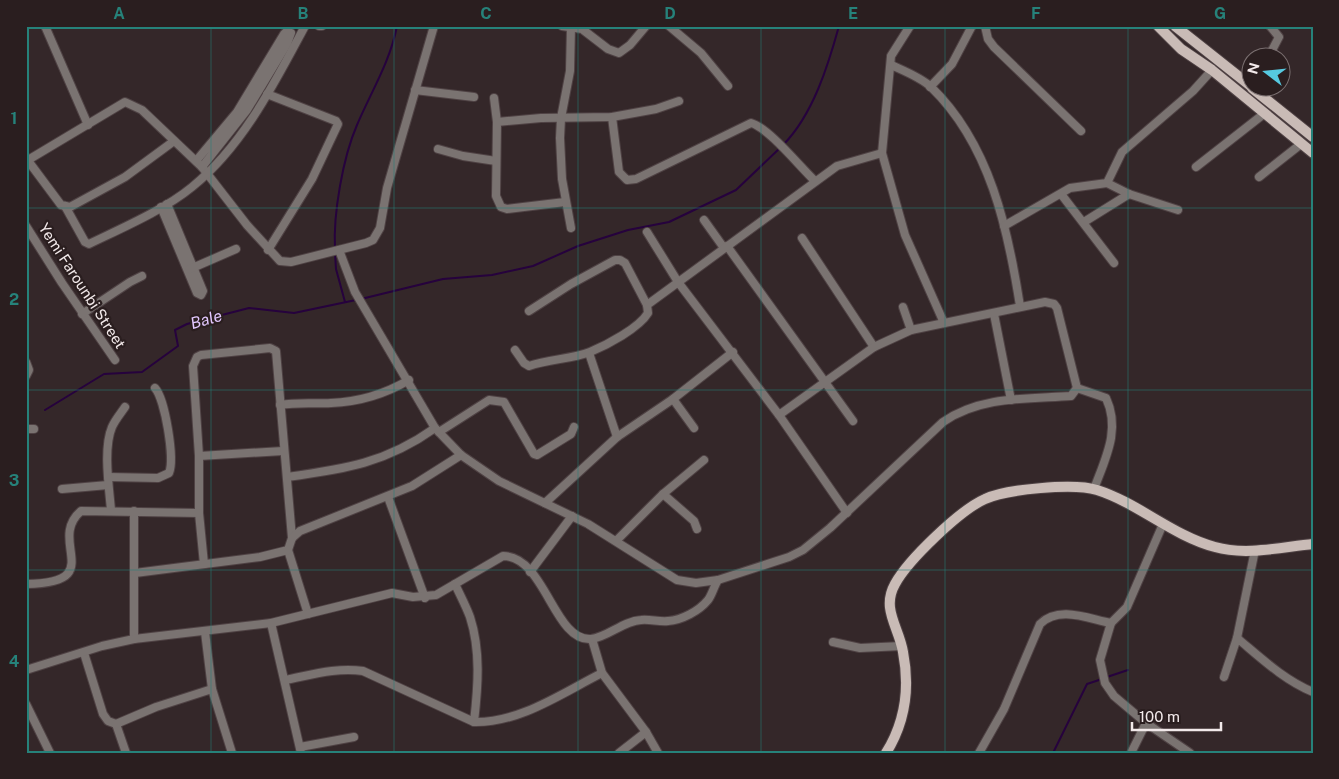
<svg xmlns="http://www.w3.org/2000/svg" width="1339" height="779" font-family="'Public Sans',sans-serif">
<rect width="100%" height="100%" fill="#342729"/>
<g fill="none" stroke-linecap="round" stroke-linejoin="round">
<g stroke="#26023d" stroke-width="2">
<path d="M 784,144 C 813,114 828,66 839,26"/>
<path d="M 335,249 C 333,214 343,157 357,125 C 371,92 390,62 397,26"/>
<path d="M 335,253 L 336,269 L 345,302"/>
<path d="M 361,299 L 443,279 L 492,275 L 533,266 L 578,246 L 628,230 L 669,222 L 736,190 L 781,147"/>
<path d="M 45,410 L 104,374 L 142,372 L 178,346 L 175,330 L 187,324 L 249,308 L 294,313 L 356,300"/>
<path d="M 1107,677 L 1128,670"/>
<path d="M 1053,753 L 1087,684 L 1102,679"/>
</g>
<defs>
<g id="minor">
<path d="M 45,26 L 88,125"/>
<path d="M 319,26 L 322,26"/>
<path d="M 562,26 L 582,29 L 608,49 L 619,53 L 630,45 L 646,26"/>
<path d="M 669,26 L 701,53 L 728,86"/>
<path d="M 910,26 L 891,56 L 882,153 L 905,235 L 944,323"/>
<path d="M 985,26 L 988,39 L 994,47 L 1081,131"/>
<path d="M 1268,58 L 1279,37 L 1270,26"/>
<path d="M 891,65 C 904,71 920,77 931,87 C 990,144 1008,229 1020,306"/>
<path d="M 930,87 L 952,64 L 972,26"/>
<path d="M 415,90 L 474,97"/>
<path d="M 267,94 L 336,121 L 338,124 L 312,179 L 268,250"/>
<path d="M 494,98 L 497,122"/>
<path d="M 612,117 L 619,172 L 627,180 L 636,179 L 751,123 C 769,128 800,167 815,181"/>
<path d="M 438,149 L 463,156 L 496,161"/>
<path d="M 26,158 L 61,205 L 70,207 L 125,177 L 174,141"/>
<path d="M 28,160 L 125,102 L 142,110 L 202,167 L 247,225 L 280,261 L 291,262 L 366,243 L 373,240 L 380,228 L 387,188 L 434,26"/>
<path d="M 196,161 L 237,112 L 284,34 L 286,32 L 291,33 L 287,44 L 247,110 L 202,167"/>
<path d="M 1196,167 L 1265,113"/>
<path d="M 1259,177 L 1301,144"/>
<path d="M 1107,183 L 1129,194 L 1178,210"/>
<path d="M 1061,194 L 1114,263"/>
<path d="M 565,202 L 507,209 L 501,207 L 496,196 L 497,122 L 541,118 L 612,117 L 656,109 L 679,101"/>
<path d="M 65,206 L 85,242 L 89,244 C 122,228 164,210 192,187 C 243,146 275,82 305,26"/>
<path d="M 161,207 L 197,293 L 201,295 L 203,291 L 167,204"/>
<path d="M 704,220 L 724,248"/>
<path d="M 1084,222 L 1129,194"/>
<path d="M 26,226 L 62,283 L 115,360"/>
<path d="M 1004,226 L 1070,188 L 1107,183 L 1122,152 L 1193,91 L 1212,70"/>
<path d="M 571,228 L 562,179 L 560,138 L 561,118 L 570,71 L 571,26"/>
<path d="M 647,232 L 678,282 L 779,415 L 847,513"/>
<path d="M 802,238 L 874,347"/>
<path d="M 727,246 L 853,421"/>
<path d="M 339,250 L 355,292 L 435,428 L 461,455 L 499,481 L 588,524 L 677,580 L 696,583 L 718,580"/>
<path d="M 190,269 L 236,249"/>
<path d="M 903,307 L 911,330"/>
<path d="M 529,311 L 571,284 L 615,260 L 620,260 L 625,263 L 647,305"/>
<path d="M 82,314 L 130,282 L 142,276"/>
<path d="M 994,314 L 1011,400"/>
<path d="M 515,350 L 524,363 L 529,366 C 549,359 572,359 590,352 C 607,345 639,328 648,313 L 647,305 L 837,166 L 882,153"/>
<path d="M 589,353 L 617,437"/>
<path d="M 26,362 L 29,370 L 26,376"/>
<path d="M 1077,388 L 1106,398 C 1121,430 1105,459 1094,489"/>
<path d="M 673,399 L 694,428"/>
<path d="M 280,405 C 298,402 313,404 331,403 C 358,402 385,394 409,380"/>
<path d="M 26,429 L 34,429"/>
<path d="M 439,432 L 489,400 L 504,402 L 534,454 L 537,455 L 571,434 L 574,427"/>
<path d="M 199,456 L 283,451"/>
<path d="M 108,477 L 158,478 L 169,473 C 175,459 165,399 155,388"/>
<path d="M 287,477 C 345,469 386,463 435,428"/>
<path d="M 62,489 L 108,485"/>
<path d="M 663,494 L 694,521 L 697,529"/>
<path d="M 388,497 L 425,598"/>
<path d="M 545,503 L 617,437 L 673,399 L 733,352"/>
<path d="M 111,510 C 109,487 103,448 112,427 C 115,420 121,413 125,407"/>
<path d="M 134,511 L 134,639"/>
<path d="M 1163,524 L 1127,607 L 1111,623 L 1100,660 L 1105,683 L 1114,696 L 1146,723 L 1190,753"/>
<path d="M 616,541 L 663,494 L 704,460"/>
<path d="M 288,550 L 308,614"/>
<path d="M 204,564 L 199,513 L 199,456 L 193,366 L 197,357 L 201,355 L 270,348 L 276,351 L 292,538"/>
<path d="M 530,572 L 572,516"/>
<path d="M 135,573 L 260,557 L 288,550 L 292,538 L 300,531 L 412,486 L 461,455"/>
<path d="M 26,584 C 109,583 46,541 81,511 L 199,513"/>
<path d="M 455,584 C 460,595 466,606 470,617 C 481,651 478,687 474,722"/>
<path d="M 271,623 L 301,753"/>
<path d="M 205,632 L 212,689 L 232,753"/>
<path d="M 1237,638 C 1261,658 1284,680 1313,692"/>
<path d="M 592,639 L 602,673 L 646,732 L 658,753"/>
<path d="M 833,642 L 860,648 L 902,646"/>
<path d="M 84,653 L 103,714 L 108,721 L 116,724 L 126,753"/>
<path d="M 26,670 L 102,646 L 134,639 L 271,623 L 392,593 L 413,597 L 436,595 L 503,556 C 545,556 554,642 591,639 C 608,637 623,621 641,620 C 650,619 659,622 668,621 C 682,620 699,611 708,600 C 712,595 714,586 718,580 L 789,557 L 803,550 L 830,528 L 943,422 C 980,396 1028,399 1071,396 L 1077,388 L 1057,308 L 1054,304 L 1045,302 L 911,330 L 874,347 L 779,415"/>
<path d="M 1224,677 L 1237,638 L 1255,550"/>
<path d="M 285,680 C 311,675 337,667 363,671 L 474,722 C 520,723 562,693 602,673"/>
<path d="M 26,704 L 50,753"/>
<path d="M 116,724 L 156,707 L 212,689"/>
<path d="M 300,747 L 354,737"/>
<path d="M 619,753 L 646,732"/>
<path d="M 979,753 L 1004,709 L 1040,624 C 1059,605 1089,619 1111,623"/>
<path d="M 1131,753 L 1146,723"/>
</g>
<g id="major">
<path d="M 1158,26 L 1181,49 L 1212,70 L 1313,153"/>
<path d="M 1175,26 L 1252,87"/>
<path d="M 1252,88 L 1313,137"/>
<path d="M 886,753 C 906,721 910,688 903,652 C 899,627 881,609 895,584 C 908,560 960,510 985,499 C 1006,489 1074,483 1097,490 C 1138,503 1173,536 1215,547 C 1246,556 1282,547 1313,544"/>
</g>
</defs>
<use href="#minor" stroke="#4f4244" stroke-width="10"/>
<use href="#major" stroke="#4f4244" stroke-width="12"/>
<use href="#minor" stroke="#7a7371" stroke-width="8"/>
<use href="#major" stroke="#c9bbb6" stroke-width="10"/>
</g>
<path fill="none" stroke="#26827a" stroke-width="1" stroke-opacity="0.55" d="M 211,26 L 211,753M 394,26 L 394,753M 578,26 L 578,753M 761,26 L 761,753M 945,26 L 945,753M 1128,26 L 1128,753M 26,208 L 1313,208M 26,390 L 1313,390M 26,570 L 1313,570"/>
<g text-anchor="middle" stroke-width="4.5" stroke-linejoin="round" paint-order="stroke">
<g font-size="15" fill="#f2e9ea" stroke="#2a1e1f">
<text transform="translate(82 286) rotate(57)" y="5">Yemi Farounbi Street</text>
</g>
<g font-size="16" font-style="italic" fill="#e3c8ff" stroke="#2a1e1f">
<text transform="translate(206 319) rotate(-16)" y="6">Bale</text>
</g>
</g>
<rect width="1339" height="779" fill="none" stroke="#2a1e1f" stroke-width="55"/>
<g transform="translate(1266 72) rotate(286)"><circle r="24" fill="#2a1e1f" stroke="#7a6f70"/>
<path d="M0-4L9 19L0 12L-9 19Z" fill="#56c9e0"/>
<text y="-8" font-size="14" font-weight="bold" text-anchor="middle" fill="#f2e9ea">N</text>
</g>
<path d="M1132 722v8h89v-8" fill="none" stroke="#f2e9ea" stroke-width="2.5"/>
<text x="1139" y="722" font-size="15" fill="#f2e9ea" stroke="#2a1e1f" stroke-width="4" paint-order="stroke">100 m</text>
<rect x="28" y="28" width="1284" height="724" fill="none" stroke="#26827a" stroke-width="2"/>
<g font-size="16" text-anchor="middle" font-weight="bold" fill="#26827a">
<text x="119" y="19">A</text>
<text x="303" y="19">B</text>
<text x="486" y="19">C</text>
<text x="670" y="19">D</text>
<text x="853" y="19">E</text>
<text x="1036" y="19">F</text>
<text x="1220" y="19">G</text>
<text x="14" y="124">1</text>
<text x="14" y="305">2</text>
<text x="14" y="486">3</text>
<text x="14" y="667">4</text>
</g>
</svg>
